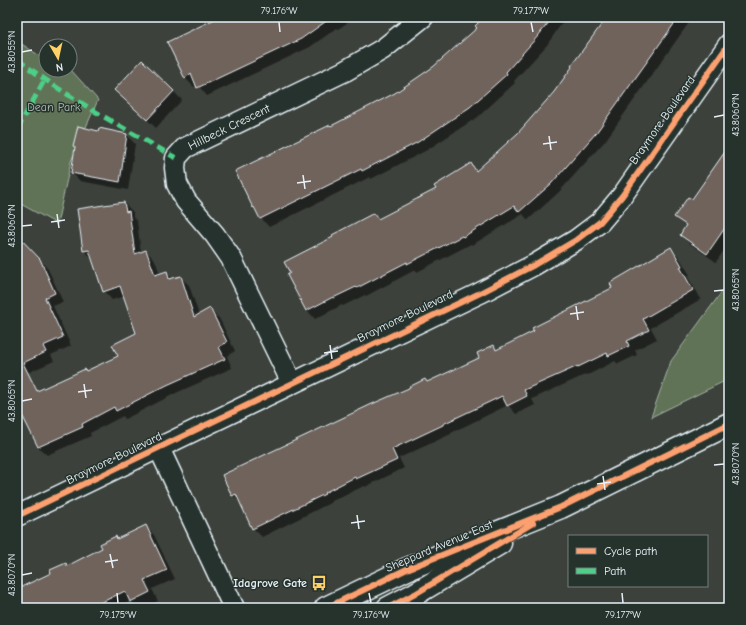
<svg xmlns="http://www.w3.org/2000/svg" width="746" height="625" font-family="'Comic Neue',sans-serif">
<rect width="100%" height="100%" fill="#3c413b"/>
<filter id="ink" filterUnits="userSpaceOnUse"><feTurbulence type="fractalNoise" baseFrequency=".025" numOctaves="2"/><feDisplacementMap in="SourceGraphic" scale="8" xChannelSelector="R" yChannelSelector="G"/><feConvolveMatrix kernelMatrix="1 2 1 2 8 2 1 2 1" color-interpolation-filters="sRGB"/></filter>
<g filter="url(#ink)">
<g fill="#607356" stroke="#a4b2a7">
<path d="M 17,41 L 46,60 L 46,70 L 71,70 L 98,100 L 71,161 L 57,224 L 17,202 Z"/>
<path d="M 729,282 L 729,379 L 651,417 L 671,361 Z"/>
</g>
<g fill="#0007">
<path d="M 223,17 L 356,17 L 338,29 L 337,28 L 310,47 L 207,96 L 197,84 L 194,87 L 186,79 L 168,43 Z"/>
<path d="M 485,17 L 566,17 L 547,45 L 514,81 L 515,83 L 479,116 L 427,150 L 371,179 L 370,177 L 269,227 L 261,218 L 254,208 L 237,171 L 331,127 L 396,94 L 434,67 L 479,28 Z"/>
<path d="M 608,17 L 693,17 L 605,141 L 559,192 L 528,220 L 523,214 L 472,245 L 471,244 L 417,272 L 415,270 L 366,296 L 365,295 L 343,306 L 342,305 L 315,319 L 307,310 L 334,238 L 374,214 L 379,219 L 438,190 L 471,165 L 477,171 L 519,133 L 555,93 Z"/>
<path d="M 173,91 L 182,100 L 156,128 L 124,98 Z"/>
<path d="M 127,135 L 135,144 L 128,190 L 80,181 L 72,173 Z"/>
<path d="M 729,149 L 729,243 L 716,262 L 689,243 L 681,235 L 687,227 L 676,217 L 692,201 Z"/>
<path d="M 124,203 L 133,212 L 133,217 L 137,221 L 141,253 L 146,251 L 155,260 L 160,274 L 166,272 L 173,279 L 180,277 L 189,285 L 199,315 L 210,310 L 219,318 L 235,351 L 227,356 L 232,368 L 176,393 L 125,419 L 123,416 L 90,433 L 91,436 L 47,455 L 38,447 L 17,401 L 87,372 L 119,357 L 137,334 L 125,296 L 112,300 L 104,291 L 92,259 L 84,250 Z"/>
<path d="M 17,236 L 48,269 L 63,302 L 53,306 L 71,346 L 51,355 L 54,361 L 25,374 L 17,366 Z"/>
<path d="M 671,248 L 679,257 L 690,275 L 687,276 L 701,299 L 651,328 L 657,339 L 635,350 L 637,355 L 618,364 L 615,361 L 588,375 L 587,374 L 532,399 L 535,405 L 516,414 L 508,405 L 451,433 L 451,434 L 399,458 L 404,468 L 365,487 L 364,486 L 332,501 L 332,502 L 262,537 L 253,528 L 242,504 L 233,495 L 224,476 L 425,380 L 428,383 L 481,358 L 494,347 L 497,350 L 535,332 L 613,288 Z"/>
<path d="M 146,527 L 154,535 L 175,579 L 152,589 L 158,601 L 143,608 L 138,608 L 131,601 L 116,608 L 17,608 L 17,590 L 52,573 L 65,564 L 68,567 L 104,549 L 116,538 L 118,540 Z"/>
</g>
<g fill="#6f635c" stroke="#e8f1f8">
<path d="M 219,17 L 332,17 L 301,39 L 197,88 L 191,73 L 185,79 L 167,42 Z"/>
<path d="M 484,17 L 553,17 L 538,36 L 506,72 L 507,74 L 470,107 L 418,142 L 362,171 L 361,169 L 260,219 L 254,207 L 253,208 L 235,171 L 330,125 L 331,126 L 395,93 L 433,67 L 477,28 L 475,26 Z"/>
<path d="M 607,17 L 679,17 L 596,133 L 551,184 L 519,212 L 514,206 L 463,237 L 462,236 L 407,264 L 407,262 L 357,288 L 356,287 L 333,298 L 333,297 L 306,311 L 287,275 L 290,273 L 284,262 L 333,237 L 332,235 L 374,213 L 378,219 L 436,189 L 434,186 L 471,163 L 476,171 L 518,133 L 554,92 L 572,67 L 571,66 Z"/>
<path d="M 142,60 L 174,91 L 147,120 L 114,90 Z"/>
<path d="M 78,126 L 98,131 L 99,128 L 127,134 L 120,182 L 71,173 L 75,147 L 73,146 Z"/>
<path d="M 729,146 L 729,222 L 707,254 L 680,235 L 686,225 L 674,217 L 688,197 L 692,199 Z"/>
<path d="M 124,202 L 126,212 L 129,211 L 135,254 L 146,250 L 155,275 L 167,271 L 169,279 L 181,276 L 194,317 L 210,308 L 227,342 L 219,347 L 225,359 L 167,385 L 116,411 L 114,407 L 82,424 L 83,427 L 38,447 L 17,405 L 17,235 L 40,259 L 55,293 L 45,298 L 63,337 L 43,346 L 46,352 L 23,363 L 37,391 L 85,369 L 86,371 L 118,356 L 112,345 L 136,333 L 120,286 L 103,292 L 89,250 L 83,251 L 77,209 Z"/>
<path d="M 671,247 L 682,266 L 680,267 L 693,290 L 643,319 L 649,330 L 627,341 L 629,346 L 608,356 L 607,353 L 578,367 L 578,366 L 524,390 L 527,396 L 507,406 L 502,396 L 443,424 L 443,425 L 392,449 L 397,460 L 356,479 L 355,477 L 324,493 L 325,494 L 252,529 L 236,494 L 232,496 L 222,475 L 372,404 L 409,388 L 409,387 L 425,379 L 427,382 L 479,358 L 477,353 L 494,345 L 496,350 L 534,331 L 532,328 L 612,288 L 610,283 Z"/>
<path d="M 146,525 L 167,570 L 144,580 L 150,592 L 130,602 L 125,591 L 96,605 L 95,602 L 83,608 L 17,608 L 17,589 L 51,573 L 50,570 L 66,563 L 67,566 L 102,548 L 100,544 L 116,536 L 117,539 Z"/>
</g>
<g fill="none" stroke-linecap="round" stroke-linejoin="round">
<defs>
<g id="street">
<path d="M 292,383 L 231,258 L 215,235 L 186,201 L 177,184 L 175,168 L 176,158 L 185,148 L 345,71 L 383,49 L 423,17"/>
<path d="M 159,448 L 234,608"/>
<path d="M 17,516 L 480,293 L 534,265 L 576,240 L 600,222 L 622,196 L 729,44"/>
</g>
<g id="secondary">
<path d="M 326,608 L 407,569 L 561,507 L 729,424"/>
<path d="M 388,608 L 415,594 L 500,543"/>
</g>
</defs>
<use href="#street" stroke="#e8f1f8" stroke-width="23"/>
<use href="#secondary" stroke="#e8f1f8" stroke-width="25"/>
<use href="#street" stroke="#26332d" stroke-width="20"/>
<use href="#secondary" stroke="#26332d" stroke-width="22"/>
<g stroke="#4dcf88" stroke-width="5" stroke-dasharray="10 5" stroke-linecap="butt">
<path d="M 17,59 C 66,97 122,127 176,158"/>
<path d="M 17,130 L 45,79"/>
</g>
<defs>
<g id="cycleway">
<path d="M 17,516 L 480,293 L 534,265 L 576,240 L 600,222 L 622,196 L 729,44"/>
<path d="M 326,608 L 407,569 L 561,507 L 729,424"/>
<path d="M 388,608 L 415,594 L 533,523"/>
</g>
</defs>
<use href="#cycleway" stroke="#26332d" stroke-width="8"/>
<use href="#cycleway" stroke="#fca06f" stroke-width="6"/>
</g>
</g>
<path fill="none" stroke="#e8f1f8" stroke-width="1.5" d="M 279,22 L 280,32M 531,22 L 533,32M 22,52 L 32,50M 714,117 L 724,115M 549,136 L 551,150M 543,144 L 557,142M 303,175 L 305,189M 297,183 L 311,181M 57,214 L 59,228M 51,222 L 65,220M 22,226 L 32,225M 714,291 L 724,290M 576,306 L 578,320M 570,314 L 584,312M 330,345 L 332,359M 324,353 L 338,351M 84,384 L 86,398M 78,392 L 92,390M 22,401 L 32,399M 714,465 L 724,464M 603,476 L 605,490M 597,484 L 611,482M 357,515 L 359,529M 351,523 L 365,521M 110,554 L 113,568M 105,562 L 118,560M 22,575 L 32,573M 117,593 L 118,603M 369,593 L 371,603M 622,593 L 623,603"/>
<defs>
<symbol id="bus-bare" viewBox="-9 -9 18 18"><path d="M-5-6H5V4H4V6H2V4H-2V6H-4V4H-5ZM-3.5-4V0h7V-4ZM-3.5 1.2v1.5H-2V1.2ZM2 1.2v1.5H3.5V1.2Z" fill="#ffd166" stroke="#26332d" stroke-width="2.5" paint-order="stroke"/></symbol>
</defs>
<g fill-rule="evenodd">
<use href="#bus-bare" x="308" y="572" width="22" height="22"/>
</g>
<g text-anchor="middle" stroke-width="3" stroke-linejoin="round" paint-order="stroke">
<g font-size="12" fill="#b2bfb7" stroke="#26332d">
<text x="54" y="111">Dean Park</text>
</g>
<g font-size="12" fill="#e8f1f8" stroke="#26332d">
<text transform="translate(662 120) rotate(-55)" y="4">Braymore Boulevard</text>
<text transform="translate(229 127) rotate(-26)" y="4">Hillbeck Crescent</text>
<text transform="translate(405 316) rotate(-26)" y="4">Braymore Boulevard</text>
<text transform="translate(114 458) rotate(-26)" y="4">Braymore Boulevard</text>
<text transform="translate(439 546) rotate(-23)" y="4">Sheppard Avenue East</text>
</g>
<g font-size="12" font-weight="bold" fill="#e8f1f8" stroke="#26332d" text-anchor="end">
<text x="307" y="587">Idagrove Gate</text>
</g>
</g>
<rect width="746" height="625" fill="none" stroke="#26332d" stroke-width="44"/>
<rect x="568" y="535" width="140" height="52" fill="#26332d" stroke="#747f7e"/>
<rect x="576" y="548" width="20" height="6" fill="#fca06f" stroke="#747f7e"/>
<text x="604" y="555" font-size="12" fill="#e8f1f8">Cycle path</text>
<rect x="576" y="568" width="20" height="6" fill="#4dcf88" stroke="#747f7e"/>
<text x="604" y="575" font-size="12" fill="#e8f1f8">Path</text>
<g transform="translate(58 58) rotate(171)"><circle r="19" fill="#26332d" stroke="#747f7e"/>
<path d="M0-3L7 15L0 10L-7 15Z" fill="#ffd166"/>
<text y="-6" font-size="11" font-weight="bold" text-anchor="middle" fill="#e8f1f8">N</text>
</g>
<rect x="22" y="22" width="702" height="581" fill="none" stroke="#e8f1f8" stroke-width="1.5"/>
<g font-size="10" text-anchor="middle" fill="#e8f1f8">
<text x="279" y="14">79.176°W</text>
<text x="531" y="14">79.177°W</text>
<text transform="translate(11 52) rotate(-90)" y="4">43.8055°N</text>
<text transform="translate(735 115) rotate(-90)" y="4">43.8060°N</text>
<text transform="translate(11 226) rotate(-90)" y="4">43.8060°N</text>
<text transform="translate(735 290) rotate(-90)" y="4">43.8065°N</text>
<text transform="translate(11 401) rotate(-90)" y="4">43.8065°N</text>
<text transform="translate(735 464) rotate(-90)" y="4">43.8070°N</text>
<text transform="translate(11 575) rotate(-90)" y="4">43.8070°N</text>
<text x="118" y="618">79.175°W</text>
<text x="371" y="618">79.176°W</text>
<text x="623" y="618">79.177°W</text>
</g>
</svg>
